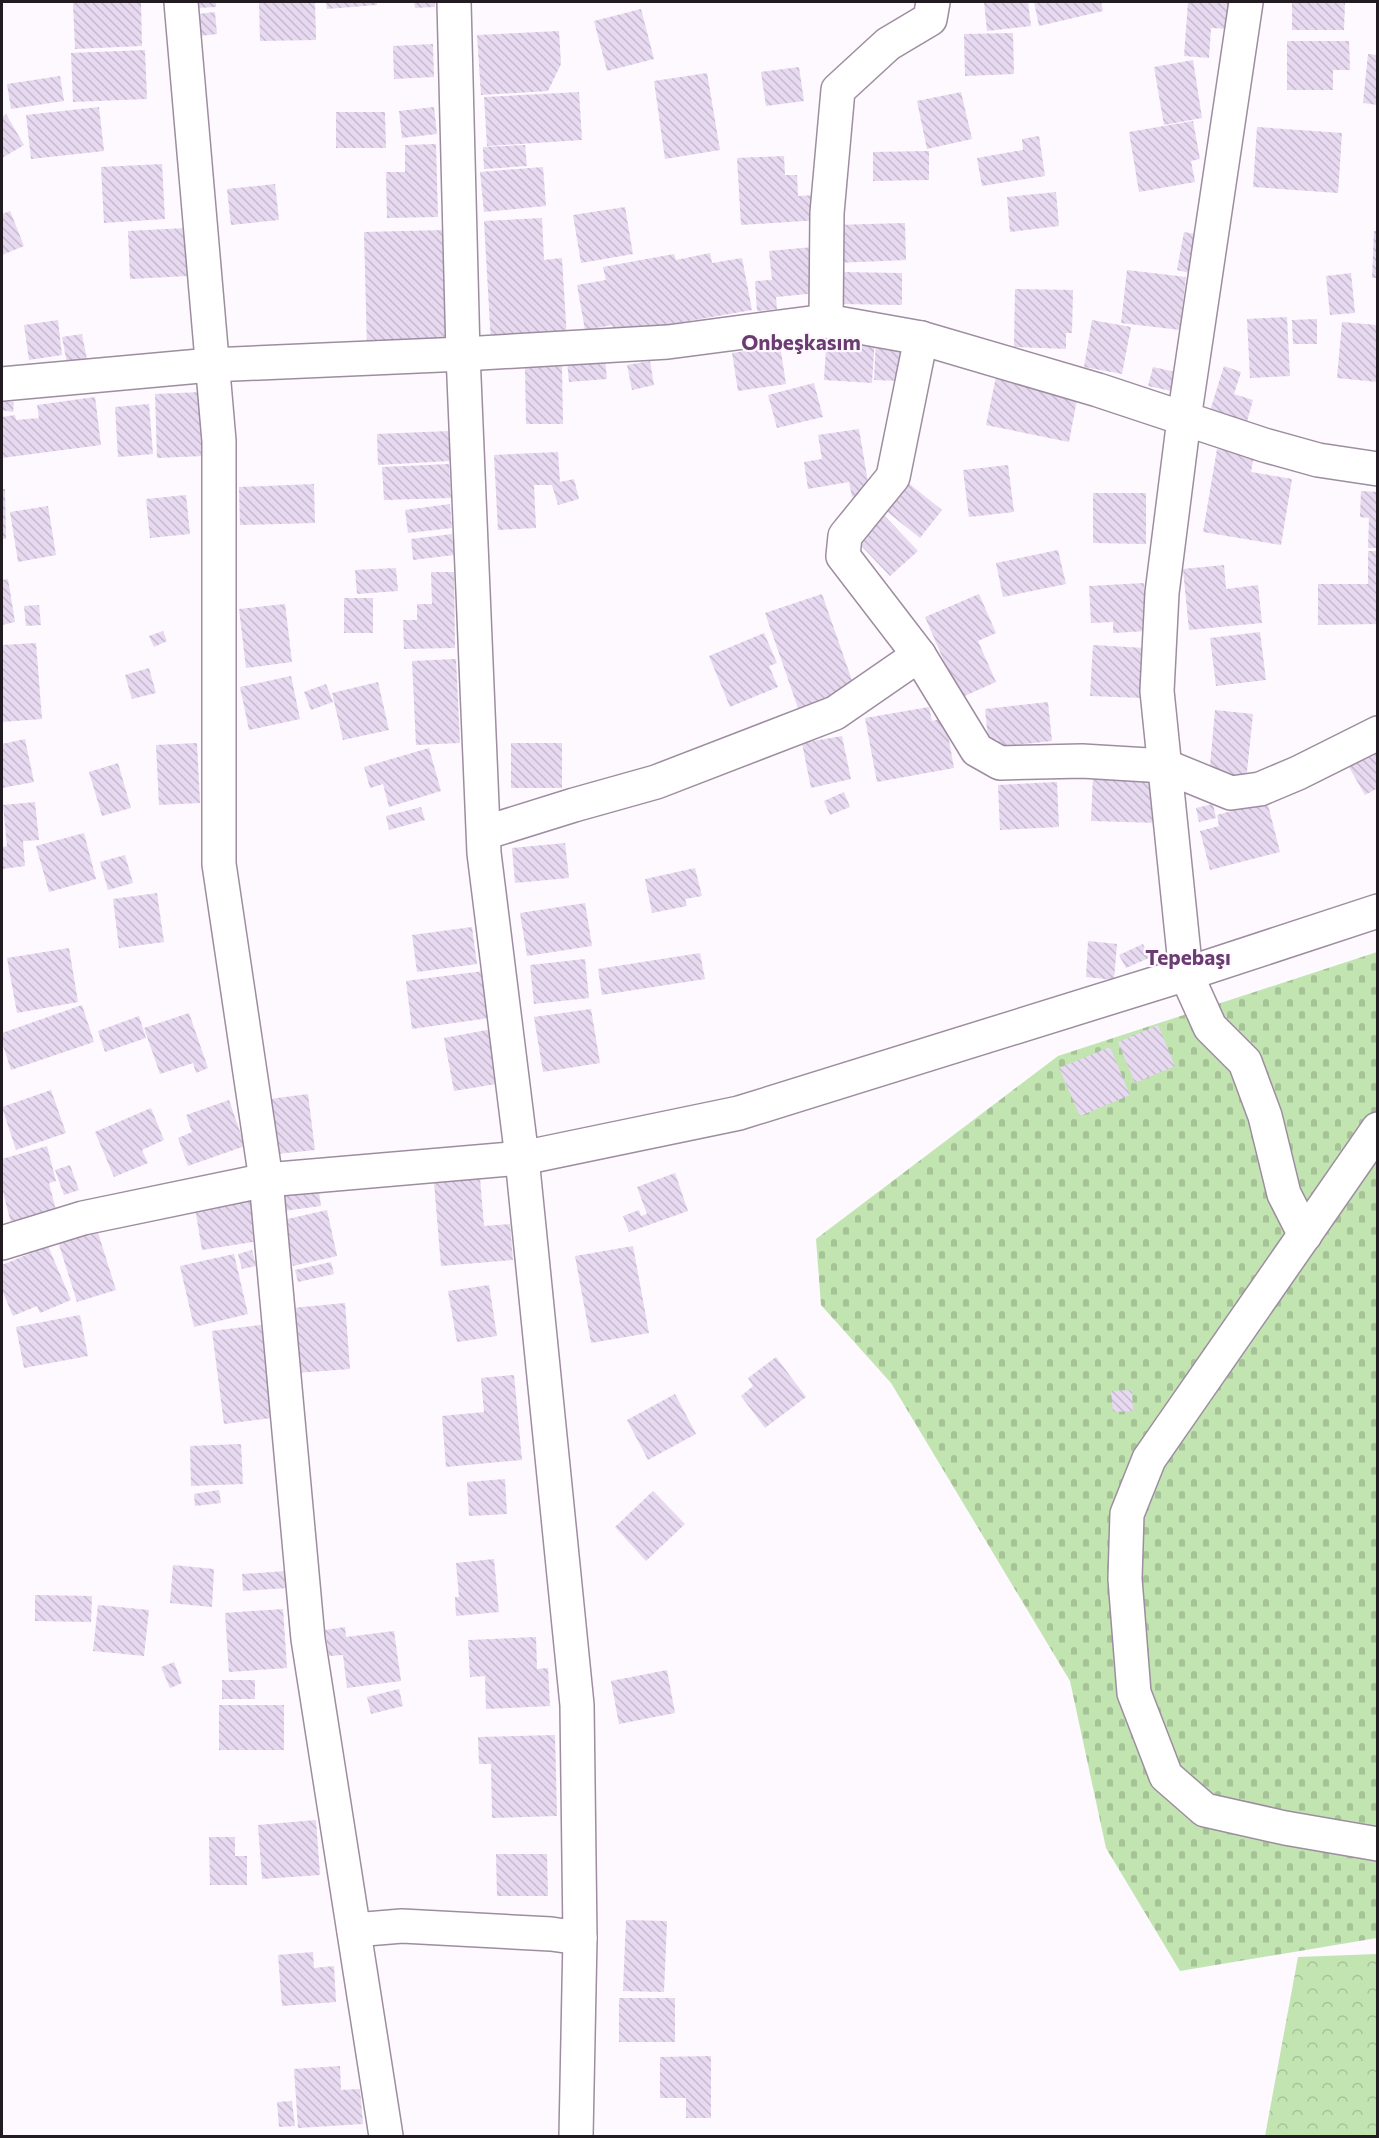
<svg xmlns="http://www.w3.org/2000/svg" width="1379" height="2138" font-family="Commissioner,sans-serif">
<defs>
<pattern id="forest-crowns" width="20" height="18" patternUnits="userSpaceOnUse" patternTransform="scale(1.5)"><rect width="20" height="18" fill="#c1e4b1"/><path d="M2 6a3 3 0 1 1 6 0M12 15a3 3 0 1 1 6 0" fill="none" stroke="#a6c398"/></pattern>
<pattern id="cemetery-stones" width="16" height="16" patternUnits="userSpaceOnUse" patternTransform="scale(1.5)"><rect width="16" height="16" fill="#c1e4b1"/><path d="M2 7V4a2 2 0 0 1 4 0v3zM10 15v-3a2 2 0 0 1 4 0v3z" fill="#a6c398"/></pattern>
<pattern id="building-back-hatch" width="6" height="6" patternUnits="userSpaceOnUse" patternTransform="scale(1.5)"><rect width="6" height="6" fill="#e7d9f0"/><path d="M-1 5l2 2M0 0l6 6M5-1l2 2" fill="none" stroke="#c6bace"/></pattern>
</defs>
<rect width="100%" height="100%" fill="#fdf9fe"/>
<path fill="url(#forest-crowns)" d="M 1377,1954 L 1377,2136 L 1265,2136 L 1298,1957 Z"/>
<path fill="url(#cemetery-stones)" d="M 1377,952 L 1377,1938 L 1180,1971 L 1106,1848 L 1070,1681 L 891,1383 L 821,1305 L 816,1239 L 1058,1056 Z"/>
<g fill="url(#building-back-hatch)">
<path d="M 73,2 L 141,2 L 142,46 L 75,49 Z"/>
<path d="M 197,2 L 216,2 L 216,7 L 197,8 Z"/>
<path d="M 259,2 L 315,2 L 316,40 L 260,41 Z"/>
<path d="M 326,2 L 377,2 L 377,5 L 327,9 Z"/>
<path d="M 414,2 L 435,2 L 435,7 L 415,8 Z"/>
<path d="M 984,2 L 1028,2 L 1031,26 L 987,31 Z"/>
<path d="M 1034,2 L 1101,2 L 1103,11 L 1039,26 Z"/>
<path d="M 1188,2 L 1230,2 L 1228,29 L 1211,28 L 1209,58 L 1184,56 Z"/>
<path d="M 1292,2 L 1345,2 L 1344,30 L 1292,30 Z"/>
<path d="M 641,9 L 654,59 L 607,71 L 594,21 Z"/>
<path d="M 215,12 L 217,34 L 200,36 L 198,14 Z"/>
<path d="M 559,31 L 561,64 L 548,91 L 481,95 L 477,35 Z"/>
<path d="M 1013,33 L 1014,74 L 965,76 L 964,34 Z"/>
<path d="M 1287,41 L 1349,41 L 1350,70 L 1333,70 L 1333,90 L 1287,90 Z"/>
<path d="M 433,44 L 434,77 L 394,79 L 393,46 Z"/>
<path d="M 145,50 L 147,99 L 73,102 L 71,53 Z"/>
<path d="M 1368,54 L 1378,55 L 1378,105 L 1363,103 Z"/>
<path d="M 1193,60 L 1202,118 L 1164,125 L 1154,67 Z"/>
<path d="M 799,67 L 804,101 L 766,106 L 761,72 Z"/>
<path d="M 707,73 L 720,150 L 665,159 L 654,81 Z"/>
<path d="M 60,76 L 64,101 L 11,109 L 7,84 Z"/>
<path d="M 579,92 L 582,140 L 487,146 L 484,97 Z"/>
<path d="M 961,92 L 972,139 L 927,149 L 917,101 Z"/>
<path d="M 99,107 L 104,151 L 31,159 L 26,115 Z"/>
<path d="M 434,107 L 437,134 L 402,138 L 399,111 Z"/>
<path d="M 336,112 L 385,112 L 386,148 L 336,148 Z"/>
<path d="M 6,114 L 24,145 L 2,158 L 2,117 Z"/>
<path d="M 1193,121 L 1200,159 L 1191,161 L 1195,182 L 1139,192 L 1129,132 Z"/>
<path d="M 1257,127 L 1342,133 L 1338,193 L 1253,187 Z"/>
<path d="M 1039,136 L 1045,176 L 982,186 L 977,158 L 1023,150 L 1022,139 Z"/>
<path d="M 436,144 L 438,217 L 387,218 L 386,172 L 405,172 L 405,145 Z"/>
<path d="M 525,145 L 527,166 L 484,169 L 483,147 Z"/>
<path d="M 929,151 L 929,180 L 873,181 L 873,152 Z"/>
<path d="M 784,156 L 785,175 L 797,175 L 798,196 L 817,195 L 819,220 L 741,225 L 737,158 Z"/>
<path d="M 162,164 L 165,219 L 104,223 L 101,167 Z"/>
<path d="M 543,167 L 546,206 L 484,212 L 480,172 Z"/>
<path d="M 275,184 L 279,220 L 231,225 L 227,189 Z"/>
<path d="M 1056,192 L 1059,226 L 1010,232 L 1007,197 Z"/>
<path d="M 625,207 L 633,254 L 581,263 L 573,215 Z"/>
<path d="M 10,211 L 24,246 L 2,255 L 2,214 Z"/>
<path d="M 542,218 L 544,260 L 562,258 L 567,339 L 491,343 L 484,221 Z"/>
<path d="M 905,223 L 906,260 L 836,263 L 834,225 Z"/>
<path d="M 186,228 L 188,276 L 130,279 L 128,231 Z"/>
<path d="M 446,230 L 450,346 L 367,348 L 364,232 Z"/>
<path d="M 1374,231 L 1378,231 L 1378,278 L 1372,278 Z"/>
<path d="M 1184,232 L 1200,235 L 1193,274 L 1177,270 Z"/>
<path d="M 813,247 L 818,293 L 776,297 L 777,309 L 757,311 L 755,281 L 772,280 L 769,251 Z"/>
<path d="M 710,253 L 712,263 L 742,258 L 752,310 L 614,334 L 612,325 L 585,330 L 577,285 L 606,280 L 603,267 L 674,254 L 676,260 Z"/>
<path d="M 1127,270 L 1186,277 L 1180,330 L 1121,323 Z"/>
<path d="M 841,272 L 902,273 L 902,305 L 841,304 Z"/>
<path d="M 1351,273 L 1355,313 L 1330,315 L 1326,276 Z"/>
<path d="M 1015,289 L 1073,290 L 1072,333 L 1066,333 L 1066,349 L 1014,347 Z"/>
<path d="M 1287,317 L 1290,376 L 1250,378 L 1247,319 Z"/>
<path d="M 1317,319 L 1317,344 L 1293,344 L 1292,320 Z"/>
<path d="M 58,320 L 62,355 L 29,360 L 24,325 Z"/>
<path d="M 1092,320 L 1131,327 L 1122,374 L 1084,367 Z"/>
<path d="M 1342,322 L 1378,325 L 1378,382 L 1337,378 Z"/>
<path d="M 827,333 L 875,337 L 872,383 L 824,380 Z"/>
<path d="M 82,334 L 88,365 L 68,369 L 62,337 Z"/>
<path d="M 876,339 L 903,341 L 901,381 L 874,380 Z"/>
<path d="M 780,346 L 786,384 L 738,391 L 732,353 Z"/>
<path d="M 605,358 L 607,379 L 569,382 L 567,361 Z"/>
<path d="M 650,361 L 654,385 L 632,390 L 627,365 Z"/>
<path d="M 562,366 L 563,424 L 526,424 L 525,367 Z"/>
<path d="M 1224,366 L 1241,372 L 1234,394 L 1253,400 L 1246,425 L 1209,414 Z"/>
<path d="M 1153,367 L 1180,373 L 1176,392 L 1148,386 Z"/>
<path d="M 997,372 L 1079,389 L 1069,442 L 986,425 Z"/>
<path d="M 814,383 L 823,417 L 777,428 L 768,395 Z"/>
<path d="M 202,392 L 204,456 L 157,458 L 155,394 Z"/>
<path d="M 95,397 L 101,445 L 2,458 L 2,417 L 15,415 L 16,420 L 39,418 L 37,405 Z"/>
<path d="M 2,400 L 14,402 L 13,412 L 2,410 Z"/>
<path d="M 149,404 L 153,454 L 118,457 L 115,407 Z"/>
<path d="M 859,429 L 870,494 L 852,497 L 849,482 L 808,489 L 804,462 L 822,459 L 818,435 Z"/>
<path d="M 449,431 L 450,461 L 378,465 L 377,434 Z"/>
<path d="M 1217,449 L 1254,455 L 1251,472 L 1292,479 L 1281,545 L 1203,532 Z"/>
<path d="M 558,452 L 560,482 L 574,479 L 579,499 L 558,505 L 552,485 L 534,485 L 536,528 L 498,530 L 494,455 Z"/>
<path d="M 449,464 L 451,498 L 384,500 L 382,467 Z"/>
<path d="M 1008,465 L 1014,512 L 969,517 L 963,470 Z"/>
<path d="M 902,478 L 942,510 L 920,538 L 880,506 Z"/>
<path d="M 314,484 L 315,523 L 240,525 L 239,487 Z"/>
<path d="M 2,489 L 5,489 L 6,539 L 2,539 Z"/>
<path d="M 1361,491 L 1378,492 L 1378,548 L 1368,548 L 1369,518 L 1360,517 Z"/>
<path d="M 1093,493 L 1146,493 L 1146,544 L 1093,543 Z"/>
<path d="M 186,495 L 190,534 L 150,538 L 146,499 Z"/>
<path d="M 450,504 L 452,528 L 408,533 L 405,510 Z"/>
<path d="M 48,506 L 56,555 L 18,562 L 10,512 Z"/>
<path d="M 879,510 L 918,551 L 890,576 L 852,536 Z"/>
<path d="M 452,534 L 454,555 L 413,560 L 411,539 Z"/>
<path d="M 1058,550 L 1066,584 L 1003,597 L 996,563 Z"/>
<path d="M 1368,551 L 1378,551 L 1378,624 L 1318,625 L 1318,584 L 1368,584 Z"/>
<path d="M 1224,565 L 1226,589 L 1258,585 L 1262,623 L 1189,630 L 1183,569 Z"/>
<path d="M 396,568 L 398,591 L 357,594 L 355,570 Z"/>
<path d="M 431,572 L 454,572 L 455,648 L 404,649 L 403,620 L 417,620 L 417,604 L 432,604 Z"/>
<path d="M 8,579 L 15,622 L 2,625 L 2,580 Z"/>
<path d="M 1144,583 L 1147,631 L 1113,633 L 1113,622 L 1091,623 L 1089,586 Z"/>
<path d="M 822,594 L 855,689 L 798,708 L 765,613 Z"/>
<path d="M 979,594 L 996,633 L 978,641 L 996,682 L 960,698 L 925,617 Z"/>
<rect x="344" y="598" width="29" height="35"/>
<path d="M 285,604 L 292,662 L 246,668 L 239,609 Z"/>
<path d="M 39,605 L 41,625 L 26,626 L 24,606 Z"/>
<path d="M 163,631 L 167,641 L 154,647 L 149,636 Z"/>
<path d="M 1260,632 L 1266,680 L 1216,686 L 1210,638 Z"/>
<path d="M 764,633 L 777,663 L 769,666 L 778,687 L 730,707 L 709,656 Z"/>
<path d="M 36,643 L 42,719 L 2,722 L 2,645 Z"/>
<path d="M 1093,645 L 1145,648 L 1142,698 L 1090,696 Z"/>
<path d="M 456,659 L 460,743 L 416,745 L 412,661 Z"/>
<path d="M 149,668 L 156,693 L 132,699 L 125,675 Z"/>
<path d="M 291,676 L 300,719 L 249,730 L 240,687 Z"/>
<path d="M 378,682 L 389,730 L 343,740 L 332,693 Z"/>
<path d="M 326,684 L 333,702 L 311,710 L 304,692 Z"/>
<path d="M 1048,702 L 1052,741 L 999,747 L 998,740 L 988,738 L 985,709 Z"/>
<path d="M 929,707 L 932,721 L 945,718 L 954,768 L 877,782 L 865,718 Z"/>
<path d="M 1215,710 L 1253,714 L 1246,781 L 1209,777 Z"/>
<path d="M 842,736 L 851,779 L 811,788 L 802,743 Z"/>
<path d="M 25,739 L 34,782 L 2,788 L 2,744 Z"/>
<path d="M 197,743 L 200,803 L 159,805 L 156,745 Z"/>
<rect x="511" y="743" width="51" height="45"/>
<path d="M 1378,743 L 1378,788 L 1365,795 L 1346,762 Z"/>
<path d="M 429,748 L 441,791 L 389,807 L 383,784 L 370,788 L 364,767 Z"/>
<path d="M 118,763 L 131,808 L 102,816 L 89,772 Z"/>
<path d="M 1093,775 L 1161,777 L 1160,823 L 1091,821 Z"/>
<path d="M 1057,782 L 1059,827 L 1000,830 L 998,785 Z"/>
<path d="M 844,792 L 850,807 L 830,815 L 824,801 Z"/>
<path d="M 1267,801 L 1280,852 L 1210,870 L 1200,831 L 1219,826 L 1217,815 Z"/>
<path d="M 35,802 L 39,840 L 23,841 L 25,866 L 2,869 L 2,847 L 7,846 L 3,805 Z"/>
<path d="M 1213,804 L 1216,818 L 1199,822 L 1196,808 Z"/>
<path d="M 421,807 L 425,820 L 389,830 L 386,816 Z"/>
<path d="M 84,833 L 96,879 L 49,892 L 36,846 Z"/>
<path d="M 565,843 L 569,878 L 515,883 L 512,848 Z"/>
<path d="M 125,855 L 133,883 L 108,890 L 100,862 Z"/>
<path d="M 695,868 L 702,896 L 685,899 L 687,906 L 652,913 L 645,879 Z"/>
<path d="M 157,893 L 164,942 L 119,948 L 113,899 Z"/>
<path d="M 585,903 L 592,946 L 527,956 L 520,913 Z"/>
<path d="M 472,927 L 477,964 L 417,972 L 412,935 Z"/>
<path d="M 1088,941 L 1117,944 L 1114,980 L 1086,977 Z"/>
<path d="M 1143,944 L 1149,958 L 1126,968 L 1119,955 Z"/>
<path d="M 69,948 L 78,1002 L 17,1013 L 7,958 Z"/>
<path d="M 700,953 L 705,979 L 602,995 L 598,969 Z"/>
<path d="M 585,959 L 589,998 L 534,1004 L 530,965 Z"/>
<path d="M 483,971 L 489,1018 L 412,1029 L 406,981 Z"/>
<path d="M 82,1005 L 94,1042 L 11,1070 L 2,1042 L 2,1033 Z"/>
<path d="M 591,1009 L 600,1063 L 543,1072 L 534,1017 Z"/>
<path d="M 189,1013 L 208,1068 L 196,1073 L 193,1063 L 160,1074 L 144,1028 Z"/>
<path d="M 139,1016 L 146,1038 L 105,1052 L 98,1031 Z"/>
<path d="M 1158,1025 L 1175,1066 L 1135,1083 L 1118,1042 Z"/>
<path d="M 492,1029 L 502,1083 L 454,1091 L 444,1038 Z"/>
<path d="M 1110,1047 L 1130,1095 L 1080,1116 L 1059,1068 Z"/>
<path d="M 51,1090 L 66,1133 L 16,1150 L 2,1107 Z"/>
<path d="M 308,1094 L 315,1150 L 277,1154 L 270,1099 Z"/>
<path d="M 229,1100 L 245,1146 L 188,1166 L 178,1138 L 192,1132 L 186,1115 Z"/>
<path d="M 151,1108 L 164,1140 L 142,1150 L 148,1163 L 114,1177 L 95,1132 Z"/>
<path d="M 47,1146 L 56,1181 L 49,1183 L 56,1210 L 11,1223 L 2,1188 L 2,1159 Z"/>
<path d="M 70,1165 L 79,1190 L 64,1195 L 55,1170 Z"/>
<path d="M 675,1173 L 688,1211 L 629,1232 L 623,1216 L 639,1210 L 641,1216 L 647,1214 L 637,1187 Z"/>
<path d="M 480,1178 L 484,1226 L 510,1224 L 513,1260 L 441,1266 L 434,1182 Z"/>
<path d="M 318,1185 L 321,1206 L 283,1211 L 280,1190 Z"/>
<path d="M 251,1188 L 259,1241 L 202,1250 L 193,1196 Z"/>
<path d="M 327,1210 L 337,1256 L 293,1266 L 283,1220 Z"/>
<path d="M 95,1223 L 116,1290 L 77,1302 L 56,1235 Z"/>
<path d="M 48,1246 L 71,1300 L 40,1313 L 37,1306 L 13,1316 L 2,1290 L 2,1265 Z"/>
<path d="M 633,1246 L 649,1333 L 591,1343 L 575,1256 Z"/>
<path d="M 252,1250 L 256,1266 L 242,1269 L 238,1254 Z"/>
<path d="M 234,1254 L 248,1314 L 194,1327 L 180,1266 Z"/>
<path d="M 331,1262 L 334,1274 L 298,1282 L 295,1270 Z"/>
<path d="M 489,1285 L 497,1336 L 457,1342 L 448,1291 Z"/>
<path d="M 345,1303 L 350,1369 L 297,1373 L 292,1308 Z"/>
<path d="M 80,1315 L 88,1356 L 24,1368 L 16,1327 Z"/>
<path d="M 267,1324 L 280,1417 L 224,1424 L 212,1331 Z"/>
<path d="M 776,1357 L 806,1397 L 765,1428 L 741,1396 L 753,1386 L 748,1378 Z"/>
<path d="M 514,1375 L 522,1460 L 446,1467 L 442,1416 L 484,1412 L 481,1378 Z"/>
<path d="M 1132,1390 L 1133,1411 L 1113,1412 L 1111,1391 Z"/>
<path d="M 675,1394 L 696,1434 L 648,1460 L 627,1420 Z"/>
<path d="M 241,1444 L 243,1484 L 191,1486 L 190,1446 Z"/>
<path d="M 505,1479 L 507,1514 L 469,1516 L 467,1482 Z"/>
<path d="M 219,1490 L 221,1503 L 195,1506 L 194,1494 Z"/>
<path d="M 653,1491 L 685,1524 L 646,1561 L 615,1527 Z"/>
<path d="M 494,1559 L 499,1612 L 456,1616 L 455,1597 L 459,1597 L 456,1563 Z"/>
<path d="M 173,1565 L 214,1569 L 212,1607 L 170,1603 Z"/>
<path d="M 286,1571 L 287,1588 L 243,1591 L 242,1574 Z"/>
<path d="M 35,1595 L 92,1596 L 91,1622 L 35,1621 Z"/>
<path d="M 98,1605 L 149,1610 L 144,1656 L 93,1651 Z"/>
<path d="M 283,1609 L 287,1668 L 229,1672 L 225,1613 Z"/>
<path d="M 345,1627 L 346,1637 L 394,1631 L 401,1681 L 347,1688 L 343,1655 L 329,1656 L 325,1630 Z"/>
<path d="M 536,1637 L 537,1669 L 548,1668 L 550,1706 L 486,1709 L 485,1676 L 470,1677 L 468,1640 Z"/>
<path d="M 174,1662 L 182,1683 L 170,1688 L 161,1667 Z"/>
<path d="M 667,1670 L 675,1713 L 619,1724 L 611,1681 Z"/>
<rect x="222" y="1680" width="33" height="19"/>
<path d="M 399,1689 L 403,1706 L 371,1714 L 367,1697 Z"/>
<rect x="219" y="1705" width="65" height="45"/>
<path d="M 555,1735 L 557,1816 L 492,1818 L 491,1764 L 479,1764 L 478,1737 Z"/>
<path d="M 316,1820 L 320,1875 L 262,1879 L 258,1825 Z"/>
<path d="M 209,1837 L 235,1837 L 235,1856 L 247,1856 L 247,1885 L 210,1885 Z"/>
<path d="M 496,1854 L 547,1854 L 548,1896 L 497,1896 Z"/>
<path d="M 626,1920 L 667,1921 L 664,1992 L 623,1991 Z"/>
<path d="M 313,1952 L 314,1968 L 334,1966 L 336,2002 L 282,2006 L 278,1955 Z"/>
<rect x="619" y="1998" width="56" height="44"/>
<path d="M 711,2056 L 711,2118 L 686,2118 L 686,2098 L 660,2098 L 660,2057 Z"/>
<path d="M 340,2066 L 341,2090 L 360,2089 L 363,2124 L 298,2128 L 294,2069 Z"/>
<path d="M 292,2101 L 295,2126 L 279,2127 L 277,2102 Z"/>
</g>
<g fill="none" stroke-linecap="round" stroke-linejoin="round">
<defs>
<g id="minor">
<path d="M 181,2 L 219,441 L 219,864 L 266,1180 L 308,1639 L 386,2136"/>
<path d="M 454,2 L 463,354 L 484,853 L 522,1158 L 577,1705 L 580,1938 L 576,2136"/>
<path d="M 1246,2 L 1184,419 L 1162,593 L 1157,691 L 1186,974 L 1210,1027 L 1245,1062 L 1265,1116 L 1284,1194 L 1305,1235"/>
<path d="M 826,321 L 827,213 L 838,90 L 888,44 L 930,19 L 933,2"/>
<path d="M 921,338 L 893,477 L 845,536 L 843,556 L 919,655 L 977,750 L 1000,763 L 1082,761 L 1165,766 L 1231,793 L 1260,789 L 1298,773 L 1378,733"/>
<path d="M 2,384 L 211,365 L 463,354 L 668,342 L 826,321 L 921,338 L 1098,390 L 1264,445 L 1318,460 L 1378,469"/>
<path d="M 484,833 L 574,805 L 656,782 L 835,713 L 919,655"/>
<path d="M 1378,1129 L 1149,1459 L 1127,1514 L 1125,1579 L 1134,1693 L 1166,1776 L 1205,1810 L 1285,1828 L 1378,1844"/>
<path d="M 2,1243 L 83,1218 L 266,1180 L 522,1158 L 739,1113 L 1186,974 L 1378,911"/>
<path d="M 354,1930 L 402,1926 L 551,1934 L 580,1938"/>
</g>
</defs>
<use href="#minor" stroke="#9e8da0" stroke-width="36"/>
<use href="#minor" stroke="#fff" stroke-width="33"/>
</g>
<g text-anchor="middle" stroke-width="4.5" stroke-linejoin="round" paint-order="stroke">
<g font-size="21" font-weight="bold" fill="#6b3c71" stroke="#fdf9fe">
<text x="801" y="350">Onbeşkasım</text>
<text x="1188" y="965">Tepebaşı</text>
</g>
</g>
<rect width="1379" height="2138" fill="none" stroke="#221b22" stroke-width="6"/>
</svg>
